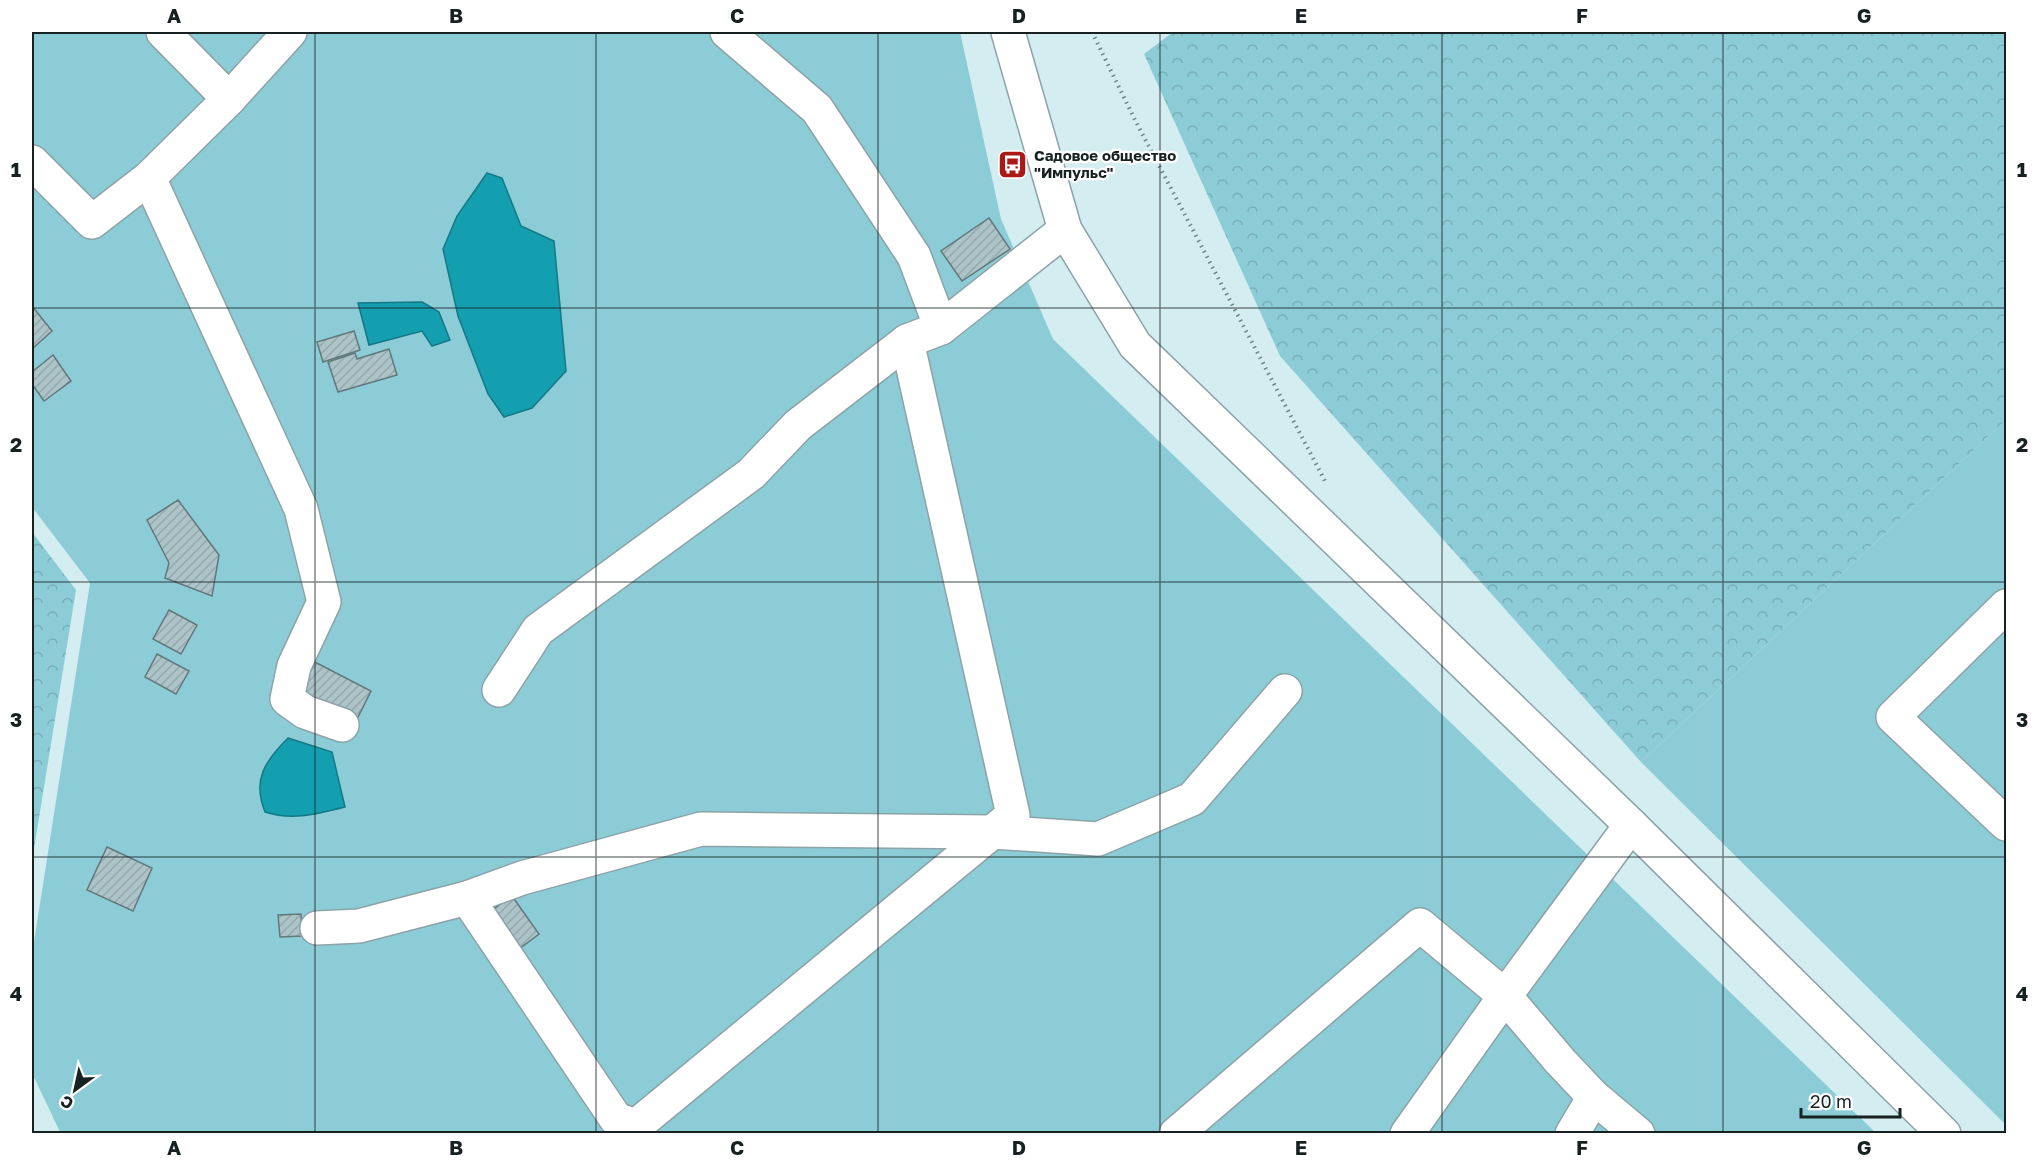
<svg xmlns="http://www.w3.org/2000/svg" width="2038" height="1165" font-family="'Golos Text',sans-serif">
<defs>
<pattern id="forest-crowns" width="20" height="18" patternUnits="userSpaceOnUse" patternTransform="scale(1.5)"><rect width="20" height="18" fill="#8cccd7"/><path d="M2 6a3 3 0 1 1 6 0M12 15a3 3 0 1 1 6 0" fill="none" stroke="#78afb8"/></pattern>
<pattern id="building-hatch" width="6" height="6" patternUnits="userSpaceOnUse" patternTransform="scale(1.5)"><rect width="6" height="6" fill="#acc4c8"/><path d="M-1 1l2-2M0 6l6-6M5 7l2-2" fill="none" stroke="#93a8ac"/></pattern>
</defs>
<rect width="100%" height="100%" fill="#d4edf0"/>
<g fill="url(#forest-crowns)">
<path d="M 1173,32 L 2006,32 L 2006,420 L 1641,762 L 1280,356 L 1144,54 Z"/>
<path d="M 32,532 L 76,590 L 32,861 Z"/>
</g>
<g fill="#8cccd7">
<path d="M 32,32 L 960,32 L 1001,219 L 1053,339 L 1876,1133 L 61,1134 L 32,1073 L 32,955 L 90,583 L 32,507 Z"/>
<path d="M 2006,420 L 2006,1125 L 1641,762 Z"/>
</g>
<g fill="#139faf" stroke="#147985" stroke-width="1.5">
<path d="M 487,173 L 502,178 L 521,226 L 554,241 L 566,371 L 532,408 L 504,417 L 488,394 L 458,316 L 443,249 L 457,216 Z"/>
<path d="M 422,302 L 439,312 L 450,340 L 432,346 L 422,331 L 369,345 L 358,303 Z"/>
<path d="M 288,738 L 332,752 L 345,807 C 318,814 292,821 265,812 C 252,780 265,761 288,738 Z"/>
</g>
<g fill="url(#building-hatch)" stroke="#62787b" stroke-width="1.5">
<path d="M 989,218 L 1010,249 L 962,281 L 941,251 Z"/>
<path d="M 32,306 L 52,331 L 32,349 Z"/>
<path d="M 354,331 L 360,350 L 323,362 L 317,342 Z"/>
<path d="M 389,349 L 397,375 L 338,392 L 328,362 L 355,353 L 357,359 Z"/>
<path d="M 53,355 L 71,381 L 44,401 L 32,384 L 32,372 Z"/>
<path d="M 178,500 L 219,555 L 212,596 L 165,578 L 169,563 L 147,520 Z"/>
<path d="M 169,610 L 197,625 L 181,654 L 153,639 Z"/>
<path d="M 157,654 L 189,671 L 176,694 L 145,677 Z"/>
<path d="M 309,659 L 371,691 L 355,723 L 294,691 Z"/>
<path d="M 107,847 L 152,868 L 133,911 L 87,890 Z"/>
<path d="M 512,896 L 539,934 L 519,949 L 491,911 Z"/>
<path d="M 301,914 L 302,936 L 280,937 L 278,915 Z"/>
</g>
<g fill="none" stroke-linecap="round" stroke-linejoin="round">
<defs>
<g id="minor">
<path d="M 163,32 L 229,99"/>
<path d="M 727,32 L 817,109 L 914,256 L 941,328"/>
<path d="M 1008,32 L 1065,230 L 1135,345 L 1631,825 L 1944,1134"/>
<path d="M 32,162 L 92,222 L 149,178 L 229,99 L 290,32"/>
<path d="M 149,178 L 301,509 L 324,602 L 294,666 L 287,699 L 305,712 L 342,725"/>
<path d="M 2006,606 L 1893,717 L 2006,824"/>
<path d="M 499,690 L 538,630 L 751,474 L 798,425 L 907,341 L 941,328 L 1065,230"/>
<path d="M 467,898 L 616,1119 L 636,1126 L 1013,815 L 907,341"/>
<path d="M 317,928 L 359,926 L 467,898 L 522,878 L 701,829 L 992,832 L 1098,839 L 1192,799 L 1285,691"/>
<path d="M 1176,1134 L 1420,925 L 1505,996 L 1560,1061 L 1594,1097 L 1638,1134"/>
<path d="M 1407,1134 L 1505,996 L 1631,825"/>
<path d="M 1572,1134 L 1594,1097"/>
</g>
</defs>
<use href="#minor" stroke="#8ca3a7" stroke-width="36"/>
<path stroke="#728385" stroke-width="4" stroke-dasharray="1.5 4.5" stroke-linecap="butt" d="M 1092,32 L 1135,120 L 1325,481"/>
<use href="#minor" stroke="#fff" stroke-width="33"/>
</g>
<path fill="none" stroke="#172122" stroke-width="1.5" stroke-opacity="0.55" d="M 315,32 L 315,1134M 596,32 L 596,1134M 878,32 L 878,1134M 1160,32 L 1160,1134M 1442,32 L 1442,1134M 1723,32 L 1723,1134M 32,308 L 2006,308M 32,582 L 2006,582M 32,857 L 2006,857"/>
<defs>
<symbol id="bus-square" viewBox="-11 -11 22 22"><rect x="-9" y="-9" width="18" height="18" rx="4" fill="#ab1916" stroke="#fff"/><path d="M-5-6H5V4H4V6H2V4H-2V6H-4V4H-5ZM-3.5-4V0h7V-4ZM-3.5 1.2v1.5H-2V1.2ZM2 1.2v1.5H3.5V1.2Z" fill="#fff"/></symbol>
</defs>
<g fill-rule="evenodd">
<use href="#bus-square" x="996" y="148" width="33" height="33"/>
</g>
<g text-anchor="middle" stroke-width="4.5" stroke-linejoin="round" paint-order="stroke">
<g font-size="15" font-weight="bold" fill="#172122" stroke="#fff" text-anchor="start">
<text x="1034" y="161">Садовое общество<tspan x="1034" dy="17">"Импульс"</tspan></text>
</g>
</g>
<rect width="2038" height="1165" fill="none" stroke="#ffffff" stroke-width="66"/>
<g transform="translate(75 1090) rotate(213)" stroke="#ffffff" stroke-width="4.5" paint-order="stroke">
<path d="M0-4.5L10 22L0 15L-10 22Z" fill="#172122"/>
<text y="-9" font-size="16" font-weight="bold" text-anchor="middle" fill="#172122">С</text>
</g>
<path d="M1801 1108v9h99v-9" fill="none" stroke="#172122" stroke-width="3"/>
<text x="1810" y="1108" font-size="18" fill="#172122" stroke="#ffffff" stroke-width="4.5" paint-order="stroke">20 m</text>
<rect x="33" y="33" width="1972" height="1099" fill="none" stroke="#172122" stroke-width="2"/>
<g font-size="20" text-anchor="middle" font-weight="bold" fill="#172122">
<text x="174" y="23">A</text>
<text x="456" y="23">B</text>
<text x="737" y="23">C</text>
<text x="1019" y="23">D</text>
<text x="1301" y="23">E</text>
<text x="1582" y="23">F</text>
<text x="1864" y="23">G</text>
<text x="16" y="177">1</text>
<text x="2022" y="177">1</text>
<text x="16" y="452">2</text>
<text x="2022" y="452">2</text>
<text x="16" y="727">3</text>
<text x="2022" y="727">3</text>
<text x="16" y="1001">4</text>
<text x="2022" y="1001">4</text>
<text x="174" y="1155">A</text>
<text x="456" y="1155">B</text>
<text x="737" y="1155">C</text>
<text x="1019" y="1155">D</text>
<text x="1301" y="1155">E</text>
<text x="1582" y="1155">F</text>
<text x="1864" y="1155">G</text>
</g>
</svg>
